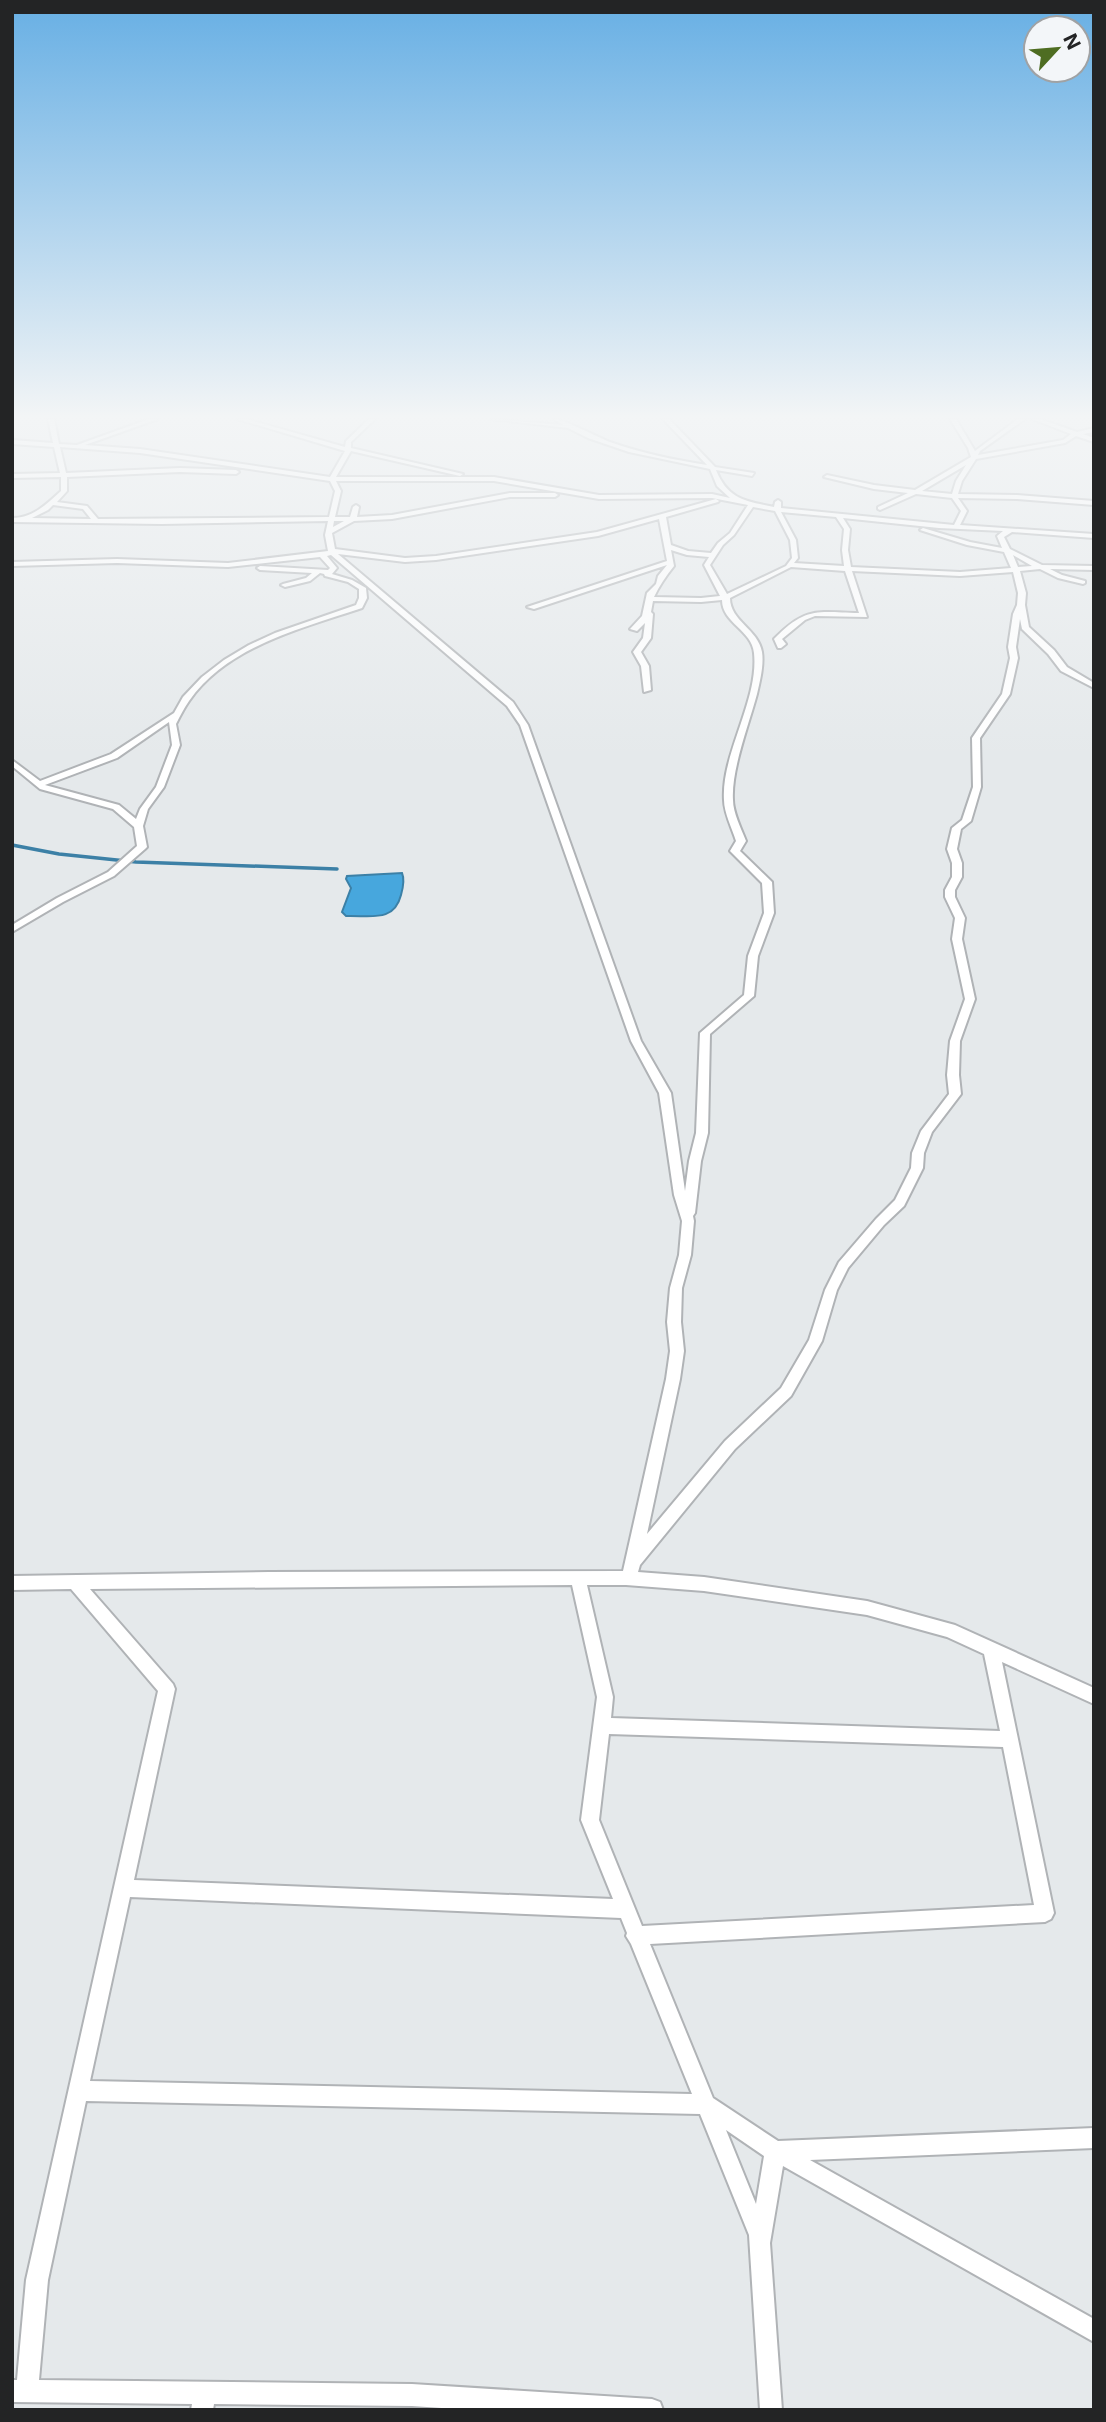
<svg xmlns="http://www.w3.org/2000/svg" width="1106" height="2422" font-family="Inter,sans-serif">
<rect width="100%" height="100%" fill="#e5e9eb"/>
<path fill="#47a7dd" stroke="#3c80a6" stroke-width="2" d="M 402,873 C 405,880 403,888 401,895 C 394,923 370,915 346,916 L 342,912 L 351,888 L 346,879 L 347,876 Z"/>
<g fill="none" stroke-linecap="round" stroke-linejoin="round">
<path stroke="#3c80a6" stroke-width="3.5" d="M 12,845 L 59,854 L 136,862 L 337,869"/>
<defs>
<path id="minor" d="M 48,419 L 54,419 L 59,444 L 77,445 L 149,419 L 158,419 L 85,445 L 140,449 L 330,477 L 345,451 L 237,419 L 246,419 L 345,447 L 346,441 L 369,419 L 375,419 L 351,442 L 351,448 L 463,474 L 460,476 L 351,451 L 336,477 L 494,477 L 599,495 L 712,494 L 730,498 L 717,486 L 710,469 L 629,452 L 588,438 L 568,428 L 491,419 L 563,425 L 554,419 C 564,419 597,437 610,442 C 641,453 674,460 707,465 L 663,419 L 669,419 L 715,467 L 754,473 L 752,476 L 716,470 C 728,500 746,501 774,507 L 775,502 L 778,500 L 781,502 L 781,508 L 954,525 L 961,511 L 952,498 L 916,494 L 880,510 L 878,509 L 878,507 L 908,493 L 874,489 L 824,477 L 827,475 L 874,485 L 915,490 L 971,457 L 968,448 L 950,419 L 956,419 L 975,451 L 1018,419 L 1025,419 L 980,451 L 978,455 L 1063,440 L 1071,434 L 1032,419 L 1040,419 L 1077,432 L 1094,428 L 1094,432 L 1083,434 L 1094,438 L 1094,442 L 1076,436 L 1065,443 L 976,459 L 962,481 L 958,494 L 1017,495 L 1094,501 L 1094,505 L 1017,499 L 958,498 L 967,511 L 960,525 L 1094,534 L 1094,538 L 1012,532 L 1004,537 L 1010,549 L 1042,565 L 1094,566 L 1094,570 L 1050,569 L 1062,575 L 1085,581 L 1085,583 L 1083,584 L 1058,578 L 1040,569 L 1020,571 L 1026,593 L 1025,605 L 1029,627 L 1054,650 L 1067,667 L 1094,683 L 1094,688 L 1061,671 L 1048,654 L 1022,629 L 1020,619 L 1016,647 L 1018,658 L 1010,694 L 980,738 L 981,787 L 971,821 L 961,829 L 957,849 L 962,863 L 962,877 L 955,890 L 955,897 L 965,918 L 962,939 L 975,999 L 960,1041 L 959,1075 L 961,1094 L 932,1132 L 924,1153 L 923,1168 L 904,1206 L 884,1225 L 848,1268 L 837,1290 L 822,1341 L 791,1396 L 735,1449 L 640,1565 L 638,1572 L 704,1577 L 867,1601 L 955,1625 L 1094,1688 L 1094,1704 L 1002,1662 L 1054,1913 L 1051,1919 L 1045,1922 L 650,1944 L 713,2098 L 778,2141 L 1094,2128 L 1094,2148 L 810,2160 L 1094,2319 L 1094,2342 L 783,2166 L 770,2243 L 782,2410 L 760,2410 L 749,2235 L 700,2114 L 86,2101 L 48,2280 L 39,2380 L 412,2384 L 652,2399 L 660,2402 L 663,2410 L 471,2410 L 412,2406 L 214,2404 L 213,2410 L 191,2410 L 192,2404 L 12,2402 L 12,2380 L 17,2380 L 26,2280 L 158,1691 L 71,1589 L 12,1590 L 12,1576 L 269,1572 L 623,1571 L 666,1379 L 670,1351 L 667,1322 L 670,1288 L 679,1255 L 682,1221 L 674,1195 L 659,1093 L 631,1041 L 520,725 L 507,706 L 331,555 L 327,556 L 337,568 L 332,574 L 352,580 L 366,588 L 367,598 L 362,608 C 303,628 227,646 189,701 C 184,708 180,716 176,724 L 180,745 L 164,787 L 148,809 L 143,826 L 147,847 L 145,849 L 114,876 L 63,902 L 12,932 L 12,925 L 57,898 L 108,872 L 137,846 L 134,827 L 113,809 L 40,789 L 12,766 L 12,760 L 40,781 L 111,754 L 174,713 L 183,697 L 202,677 L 224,660 L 249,645 L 275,633 L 356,605 L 359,598 L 359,589 L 348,582 L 325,576 L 324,574 L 320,573 L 310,581 L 285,587 L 281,585 L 283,584 L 306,578 L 312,573 L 260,570 L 257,568 L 260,566 L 328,570 L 330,568 L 320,557 L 228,567 L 117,563 L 12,566 L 12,562 L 117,559 L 228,563 L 328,551 L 325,535 L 328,521 L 162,524 L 12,522 L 12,518 C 33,518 47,504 61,491 L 61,477 L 12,478 L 12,474 L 60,473 L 54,447 L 12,444 L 12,440 L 53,443 ZM 60,447 L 140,453 L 330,481 L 335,491 L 329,517 L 98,519 L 87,506 L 57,502 L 67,491 L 67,477 L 180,472 L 236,474 L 239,472 L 236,470 L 180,468 L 66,473 ZM 966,465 L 956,481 L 952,494 L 922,491 ZM 336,481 L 494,481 L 599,499 L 712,498 L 748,505 L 730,533 L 718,543 L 711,553 L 688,551 L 671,545 L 666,517 L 718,502 L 719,501 L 716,499 L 597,532 L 436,556 L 405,558 L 335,549 L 332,533 L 354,521 L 392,519 L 510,497 L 555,497 L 558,495 L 555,493 L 510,493 L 392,515 L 357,517 L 359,507 L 356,505 L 353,507 L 350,517 L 335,517 L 341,491 ZM 53,505 L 83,509 L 91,519 L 32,518 L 48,510 ZM 753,507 L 775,511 L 790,540 L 792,558 L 786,566 L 727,594 L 710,565 L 723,545 L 734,535 ZM 781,512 L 836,517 L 844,529 L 842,550 L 844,566 L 794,563 L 798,558 L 796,540 ZM 843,518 L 939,528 L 1003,531 L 997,536 L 1002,548 L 970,542 L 923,528 L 920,530 L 967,545 L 1004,552 L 1011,568 L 960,572 L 851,567 L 848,550 L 850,529 ZM 659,519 L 667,561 L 527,607 L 534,609 L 667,565 L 658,576 L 656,584 L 647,593 L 642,616 L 630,629 L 637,631 L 645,623 L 643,638 L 633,652 L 641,666 L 644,692 L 651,690 L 649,666 L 641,652 L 651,638 L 653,614 L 651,612 L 653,601 L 701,602 L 722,600 C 722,623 752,630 754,653 C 759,700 721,754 724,800 C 724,813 732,828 736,841 L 730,851 L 762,883 L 764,913 L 748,956 L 744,995 L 700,1033 L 696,1133 L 689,1161 L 685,1191 L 671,1093 L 641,1041 L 528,725 L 513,702 L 338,554 L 405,562 L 436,560 L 598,536 ZM 334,521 L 344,521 L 333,527 ZM 671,550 L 687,555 L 709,557 L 704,565 L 720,596 L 701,598 L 654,597 C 659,586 666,576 674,566 ZM 1013,555 L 1032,566 L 1018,567 ZM 791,567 L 845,571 L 859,613 C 817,612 806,606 774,639 L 778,648 L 781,648 L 786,644 L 782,639 L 805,620 L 815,616 L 867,617 L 852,571 L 960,576 L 1013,572 L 1018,593 L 1017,605 L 1013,614 L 1008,647 L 1010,658 L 1002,694 L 972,738 L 973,787 L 962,820 L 952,828 L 947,849 L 952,863 L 952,877 L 945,890 L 945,897 L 955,918 L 952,939 L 965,999 L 950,1041 L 947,1075 L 949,1094 L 921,1131 L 912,1153 L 911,1168 L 895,1200 L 876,1219 L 839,1262 L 825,1290 L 809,1340 L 781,1388 L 725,1441 L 647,1534 L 680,1379 L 684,1351 L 681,1322 L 682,1288 L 691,1255 L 694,1221 L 693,1216 L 695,1213 L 701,1161 L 708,1133 L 710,1034 L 754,996 L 758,956 L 774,913 L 772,882 L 740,851 L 746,841 C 741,828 733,813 733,800 C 731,770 749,724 757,694 C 760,681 764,665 762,652 C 758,629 730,621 730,598 ZM 169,722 L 172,745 L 156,787 L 140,809 L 136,819 L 119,805 L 45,785 L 117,758 ZM 572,1585 L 597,1697 L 581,1820 L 613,1899 L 134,1880 L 175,1689 L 173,1684 L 90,1589 ZM 587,1585 L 626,1585 L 704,1591 L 867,1615 L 947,1637 L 984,1654 L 1000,1731 L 611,1718 L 613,1697 ZM 609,1734 L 1003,1747 L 1034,1905 L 642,1926 L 599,1820 ZM 130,1897 L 621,1918 L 627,1933 L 626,1936 L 631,1944 L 692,2094 L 90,2081 ZM 726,2130 L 764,2156 L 756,2204 Z"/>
</defs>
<use href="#minor" stroke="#b0b3b6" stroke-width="4"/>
<use href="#minor" fill="#fff" fill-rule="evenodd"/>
</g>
<linearGradient id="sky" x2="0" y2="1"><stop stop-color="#67afe4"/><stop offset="0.55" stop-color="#f3f5f6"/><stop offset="1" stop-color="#f3f5f6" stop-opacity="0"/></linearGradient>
<rect width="1106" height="758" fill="url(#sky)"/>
<rect width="1106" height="2422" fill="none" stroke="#232425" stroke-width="28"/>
<g transform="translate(1057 49) rotate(64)"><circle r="33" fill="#f3f6f9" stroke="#a0a2a4" stroke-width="2"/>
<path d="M0-5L12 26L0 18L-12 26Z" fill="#4e6d22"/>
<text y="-10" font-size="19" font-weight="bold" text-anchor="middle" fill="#232425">N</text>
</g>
</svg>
